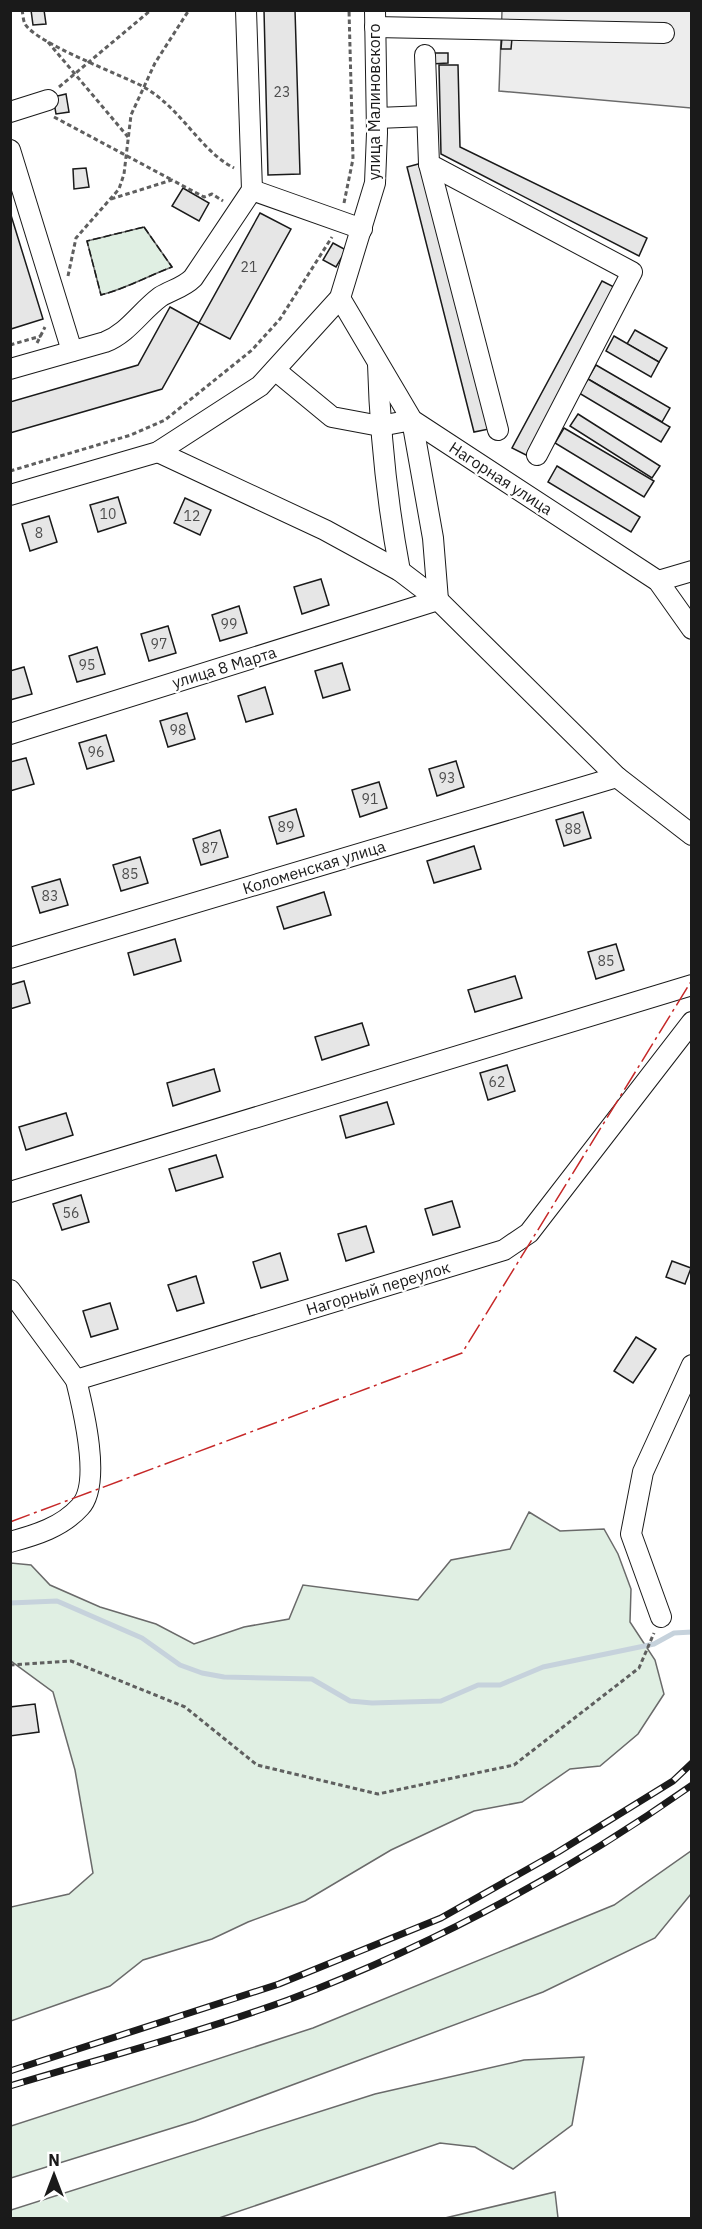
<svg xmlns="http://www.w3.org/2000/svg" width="702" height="2229" font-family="'IBM Plex Sans',sans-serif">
<rect width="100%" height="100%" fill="#fff"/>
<g fill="#e0efe3" stroke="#6a6a6a" stroke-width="1.5">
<path d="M 144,227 L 172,267 C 148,276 127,288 101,295 L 87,241 Z"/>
<path d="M 529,1512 L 560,1531 L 604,1529 L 618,1554 L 631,1589 L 630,1622 L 655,1660 L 664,1694 L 638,1734 L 600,1766 L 570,1769 L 522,1802 L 474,1811 L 391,1850 L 305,1901 L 248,1922 L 212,1939 L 143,1960 L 110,1986 L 11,2021 L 11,1907 L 69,1894 L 93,1873 L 75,1770 L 53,1692 L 11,1661 L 11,1563 L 31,1565 L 50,1585 L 100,1607 L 156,1624 L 194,1644 L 244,1627 L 289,1619 L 303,1585 L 418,1600 L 451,1560 L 510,1549 Z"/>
<path d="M 691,1851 L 691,1894 L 655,1938 L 543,1992 L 195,2121 L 11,2178 L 11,2126 L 313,2028 L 614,1905 Z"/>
<path d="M 584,2057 L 572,2125 L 513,2169 L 475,2147 L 440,2143 L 219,2218 L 11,2218 L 11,2210 L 375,2094 L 524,2060 Z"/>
<path d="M 555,2192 L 558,2218 L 445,2218 Z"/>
</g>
<path fill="#ededed" stroke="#6a6a6a" stroke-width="1.5" d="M 502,11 L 691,11 L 691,108 L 499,91 Z"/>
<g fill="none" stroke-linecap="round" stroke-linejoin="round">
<path stroke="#c6d2dc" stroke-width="5" d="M 10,1603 L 57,1601 L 142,1638 L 180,1665 L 202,1673 L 224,1677 L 312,1679 L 350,1701 L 372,1703 L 441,1701 L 478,1685 L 500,1685 L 543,1667 L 654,1644 L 674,1633 L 692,1632"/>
</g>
<g fill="#e6e6e6" stroke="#1a1a1a" stroke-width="1.5">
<path d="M 31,10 L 44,10 L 46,24 L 33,25 Z"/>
<path d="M 264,10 L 295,10 L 300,174 L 268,175 Z"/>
<path d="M 502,37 L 512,38 L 511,49 L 501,49 Z"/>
<path d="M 431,53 L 448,53 L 448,63 L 431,64 Z"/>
<path d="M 439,65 L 458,65 L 460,147 L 647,238 L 639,256 L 441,154 Z"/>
<path d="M 66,94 L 69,112 L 56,114 L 53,97 Z"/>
<path d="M 422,163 L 489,429 L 474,432 L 407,167 Z"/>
<path d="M 86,168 L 89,187 L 74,189 L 73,169 Z"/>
<path d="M 183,188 L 209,203 L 199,221 L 172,206 Z"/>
<path d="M 10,212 L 43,319 L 11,329 L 10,327 Z"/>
<path d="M 260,213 L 291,229 L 230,339 L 199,323 Z"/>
<path d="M 333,243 L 346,250 L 336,267 L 323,260 Z"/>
<path d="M 602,281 L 616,288 L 526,455 L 512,448 Z"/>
<path d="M 170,307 L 199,323 L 162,389 L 10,433 L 10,402 L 138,365 Z"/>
<path d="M 635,330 L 667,348 L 659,362 L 627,344 Z"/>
<path d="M 614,336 L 659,362 L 651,377 L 606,351 Z"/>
<path d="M 596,365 L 670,408 L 662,422 L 588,379 Z"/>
<path d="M 588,379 L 670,427 L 661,442 L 579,393 Z"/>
<path d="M 578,414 L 660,466 L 652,478 L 570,426 Z"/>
<path d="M 564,428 L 654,481 L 644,497 L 555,443 Z"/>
<path d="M 557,466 L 640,517 L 631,532 L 548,482 Z"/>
<path d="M 118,497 L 126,523 L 98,532 L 90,505 Z"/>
<path d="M 185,498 L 211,510 L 200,535 L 174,523 Z"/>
<path d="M 49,516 L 57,542 L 30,551 L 22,524 Z"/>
<path d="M 321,579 L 329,605 L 302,614 L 294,587 Z"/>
<path d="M 239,606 L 247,633 L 220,641 L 212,615 Z"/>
<path d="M 168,626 L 176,653 L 149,661 L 141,634 Z"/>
<path d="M 97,647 L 105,674 L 77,682 L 69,656 Z"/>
<path d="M 342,663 L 350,690 L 323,698 L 315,671 Z"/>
<path d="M 24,667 L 32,694 L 10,700 L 10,671 Z"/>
<path d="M 265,687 L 273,714 L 246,722 L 238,696 Z"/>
<path d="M 187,713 L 195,739 L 168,747 L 160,721 Z"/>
<path d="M 106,735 L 114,761 L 87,769 L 79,743 Z"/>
<path d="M 26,758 L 34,784 L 10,791 L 10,762 Z"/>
<path d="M 456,761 L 464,787 L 437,796 L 429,769 Z"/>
<path d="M 379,782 L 387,808 L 360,817 L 352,790 Z"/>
<path d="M 296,809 L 304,836 L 277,844 L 269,817 Z"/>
<path d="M 583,812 L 591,838 L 564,846 L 556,820 Z"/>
<path d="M 220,830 L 228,857 L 201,865 L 193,839 Z"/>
<path d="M 474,846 L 481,869 L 434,883 L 427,861 Z"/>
<path d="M 140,857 L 148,883 L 121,891 L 113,865 Z"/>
<path d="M 60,879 L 68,905 L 40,913 L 32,887 Z"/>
<path d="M 324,892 L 331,915 L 284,929 L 277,907 Z"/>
<path d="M 175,939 L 181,961 L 134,975 L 128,953 Z"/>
<path d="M 616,944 L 624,970 L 596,979 L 588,952 Z"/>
<path d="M 515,976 L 522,998 L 475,1012 L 468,990 Z"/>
<path d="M 24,981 L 30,1003 L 10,1009 L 10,985 Z"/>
<path d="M 362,1023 L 369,1045 L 322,1060 L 315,1037 Z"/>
<path d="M 507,1065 L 515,1091 L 488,1100 L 480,1073 Z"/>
<path d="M 214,1069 L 220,1091 L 173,1106 L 167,1083 Z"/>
<path d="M 387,1102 L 394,1124 L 346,1138 L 340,1116 Z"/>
<path d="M 66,1113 L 73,1135 L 26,1150 L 19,1127 Z"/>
<path d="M 216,1155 L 223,1177 L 176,1191 L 169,1169 Z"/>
<path d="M 81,1195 L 89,1222 L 62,1230 L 53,1204 Z"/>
<path d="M 452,1201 L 460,1227 L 433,1235 L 425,1209 Z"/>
<path d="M 366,1226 L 374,1252 L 346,1261 L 338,1234 Z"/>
<path d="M 280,1253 L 288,1280 L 261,1288 L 253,1262 Z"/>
<path d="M 672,1261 L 691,1268 L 685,1284 L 666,1277 Z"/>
<path d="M 196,1276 L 204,1303 L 177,1311 L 168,1285 Z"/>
<path d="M 110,1303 L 118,1329 L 91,1337 L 83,1311 Z"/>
<path d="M 636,1337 L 656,1349 L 633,1383 L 614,1371 Z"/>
<path d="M 35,1704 L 39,1732 L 10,1736 L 10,1707 Z"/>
</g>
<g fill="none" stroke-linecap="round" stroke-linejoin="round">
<defs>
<g id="minor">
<path d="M 375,27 L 664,33"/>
<path d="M 425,55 L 429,164 L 632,272 L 537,455"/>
<path d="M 10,112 L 48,100"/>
<path d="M 377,118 L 427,116"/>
<path d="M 10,150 L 72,351"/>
<path d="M 429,164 L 498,430"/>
<path d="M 252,190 L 362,229"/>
<path d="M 340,298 L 412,420 L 658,581 L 692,629"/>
<path d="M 378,364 C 380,434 387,502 400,571"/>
<path d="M 10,369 L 105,342 C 128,333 140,312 160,297 C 171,290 183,288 193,278 L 252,190 L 246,10"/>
<path d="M 158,452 L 325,530 L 400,571 L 438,600 L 617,777 L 692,835"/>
<path d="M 10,495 L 158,452 L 260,386 L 340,298 L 375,183 L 377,133 L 375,10"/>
<path d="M 658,581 L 692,571"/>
<path d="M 10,734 L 438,600 L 433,538 L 412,420 L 380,426 L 332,417 L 275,370"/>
<path d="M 10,958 L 617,777"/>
<path d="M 10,1192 L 692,985"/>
<path d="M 10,1290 L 76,1380 L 504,1250 L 529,1233 L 692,1022"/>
<path d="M 10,1542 C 36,1535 62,1527 80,1507 C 102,1484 83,1408 76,1380"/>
<path d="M 661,1617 L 631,1534 L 643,1472 L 692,1365"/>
</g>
</defs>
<use href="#minor" stroke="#1a1a1a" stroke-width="22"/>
<g stroke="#5f5f5f" stroke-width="3" stroke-dasharray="4.5 3" stroke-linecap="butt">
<path d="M 22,10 C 23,14 23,20 25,24 C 36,43 119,74 142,86 C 182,108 199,150 234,168"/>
<path d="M 48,42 L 128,137"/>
<path d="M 59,87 L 151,10"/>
<path d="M 54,117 L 172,180"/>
<path d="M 111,199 L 172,180 L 204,197 L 212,194 L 223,201"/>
<path d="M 344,203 L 353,159 L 349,10"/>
<path d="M 68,276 L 76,238 L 119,189 L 124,174 L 131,115 L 155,63 L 189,10"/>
<path d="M 37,343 L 45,327"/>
<path d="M 10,345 L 41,336"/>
<path d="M 10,471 L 131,435 L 165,420 L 252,350 L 280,319 L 332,237"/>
<path d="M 10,1665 L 71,1661 L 185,1707 L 257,1765 L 378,1794 L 514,1765 L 639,1668 L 654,1633"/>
</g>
<use href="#minor" stroke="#fff" stroke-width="20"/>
<defs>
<g id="rail">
<path d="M 10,2071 L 279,1984 L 441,1918 L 558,1852 L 673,1781 L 692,1763"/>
<path d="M 10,2086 C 103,2058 197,2033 288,2000 C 431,1946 567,1873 692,1785"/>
</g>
</defs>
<use href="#rail" stroke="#1a1a1a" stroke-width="7"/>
<use href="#rail" stroke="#fff" stroke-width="4.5" stroke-dasharray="14" stroke-linecap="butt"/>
<path stroke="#1a1a1a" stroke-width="1.5" stroke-dasharray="8 3" stroke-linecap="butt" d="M 144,227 L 172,267 C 148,276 127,288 101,295 L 87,241 Z"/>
<path stroke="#c62828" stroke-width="1.5" stroke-dasharray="21 4.5 3 4.5" stroke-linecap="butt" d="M 10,1522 L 462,1353 L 692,980"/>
</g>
<g text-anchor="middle" stroke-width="4.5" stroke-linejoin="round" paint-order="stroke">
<g font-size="14" fill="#4d4d4d">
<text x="282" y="97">23</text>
<text x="249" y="272">21</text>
<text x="108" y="519">10</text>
<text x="192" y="521">12</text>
<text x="39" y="538">8</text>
<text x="229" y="629">99</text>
<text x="159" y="649">97</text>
<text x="87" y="670">95</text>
<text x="178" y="735">98</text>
<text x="96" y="757">96</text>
<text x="447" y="783">93</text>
<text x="370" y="804">91</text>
<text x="286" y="832">89</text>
<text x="573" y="834">88</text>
<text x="210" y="853">87</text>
<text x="130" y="879">85</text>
<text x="50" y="901">83</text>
<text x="606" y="966">85</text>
<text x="497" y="1087">62</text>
<text x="71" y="1218">56</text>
</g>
<g font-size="16" fill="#1a1a1a" stroke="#fff">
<text transform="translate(374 102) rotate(-90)" y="6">улица Малиновского</text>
<text transform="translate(501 478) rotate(33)" y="6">Нагорная улица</text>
<text transform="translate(224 667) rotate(-17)" y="6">улица 8 Марта</text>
<text transform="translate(314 867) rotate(-17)" y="6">Коломенская улица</text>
<text transform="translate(378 1288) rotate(-17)" y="6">Нагорный переулок</text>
</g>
</g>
<rect width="702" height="2229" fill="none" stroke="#1a1a1a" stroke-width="24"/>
<g transform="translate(54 2175)" stroke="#ffffff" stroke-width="4.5" paint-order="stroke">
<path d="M0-4.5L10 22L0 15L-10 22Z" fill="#1a1a1a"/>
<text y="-9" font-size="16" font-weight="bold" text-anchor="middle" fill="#1a1a1a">N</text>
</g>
</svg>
